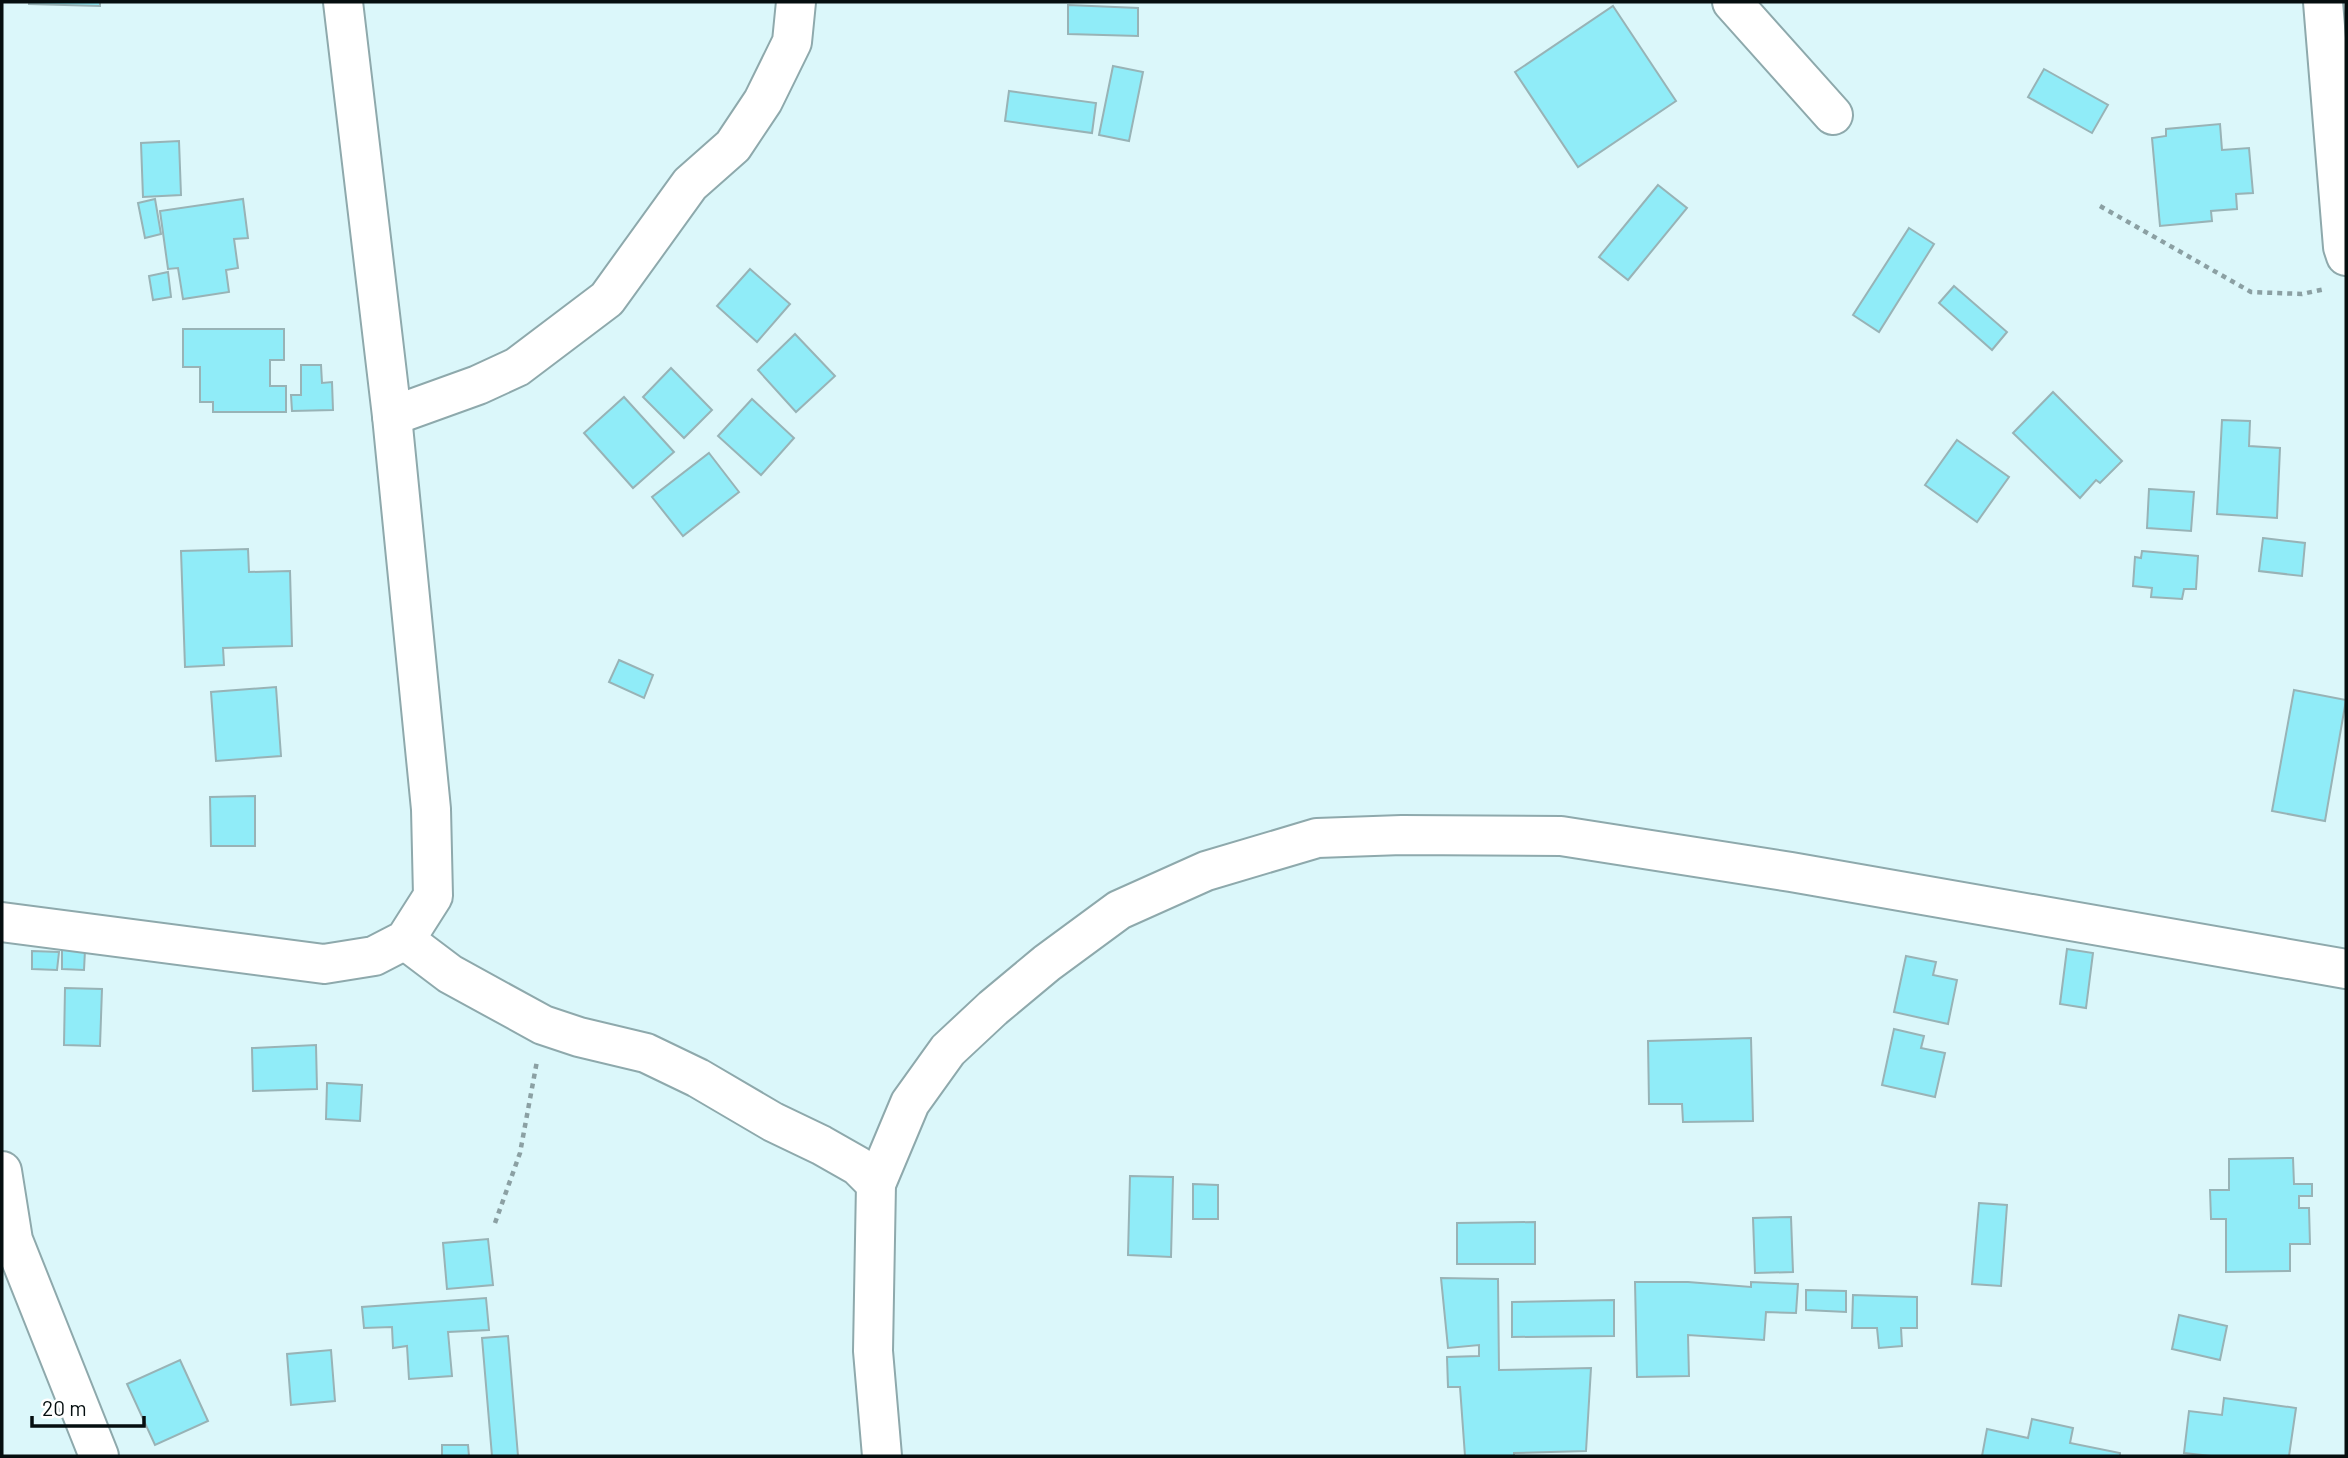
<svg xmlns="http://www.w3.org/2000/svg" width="2348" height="1458" font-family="Barlow,sans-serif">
<rect width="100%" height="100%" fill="#dbf7fa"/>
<g fill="#90ecf8" stroke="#98b3b6" stroke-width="2">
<path d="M 29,2 L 100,2 L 100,6 L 29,4 Z"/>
<path d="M 1068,5 L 1138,8 L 1138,36 L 1068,34 Z"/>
<path d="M 1613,6 L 1676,101 L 1578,167 L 1515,72 Z"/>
<path d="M 1113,66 L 1143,72 L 1129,141 L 1099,135 Z"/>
<path d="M 2044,69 L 2108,105 L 2092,133 L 2028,97 Z"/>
<path d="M 1009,91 L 1096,103 L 1092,133 L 1005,121 Z"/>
<path d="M 2220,124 L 2222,150 L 2249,148 L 2253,193 L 2236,194 L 2237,209 L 2211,211 L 2212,221 L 2160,226 L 2152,138 L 2166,136 L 2166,129 Z"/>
<path d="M 179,141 L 181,195 L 143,197 L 141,143 Z"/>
<path d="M 1658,185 L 1687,208 L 1628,280 L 1599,257 Z"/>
<path d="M 155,199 L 161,234 L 145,238 L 138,203 Z"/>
<path d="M 243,199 L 248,238 L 234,239 L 238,268 L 226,270 L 229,292 L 183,299 L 178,268 L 168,269 L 160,211 Z"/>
<path d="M 1909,228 L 1934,244 L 1879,332 L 1853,315 Z"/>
<path d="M 750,269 L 790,304 L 757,342 L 717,306 Z"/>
<path d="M 168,272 L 171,297 L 153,300 L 149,276 Z"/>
<path d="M 1954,286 L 2007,332 L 1992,350 L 1939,303 Z"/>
<path d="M 183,329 L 284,329 L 284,360 L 270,360 L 270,386 L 286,386 L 286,412 L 213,412 L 213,402 L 200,402 L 200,367 L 183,367 Z"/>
<path d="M 795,334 L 835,376 L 796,412 L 758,370 Z"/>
<path d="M 301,365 L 321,365 L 322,383 L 332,382 L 333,410 L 292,411 L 291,395 L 301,395 Z"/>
<path d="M 671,368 L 712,410 L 684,438 L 643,397 Z"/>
<path d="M 2053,392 L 2122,461 L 2100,483 L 2096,480 L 2080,498 L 2013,433 Z"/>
<path d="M 624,397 L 674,452 L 633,488 L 584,433 Z"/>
<path d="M 752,399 L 794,438 L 761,475 L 718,436 Z"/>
<path d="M 2222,420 L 2250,421 L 2249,446 L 2280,448 L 2277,518 L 2217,514 Z"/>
<path d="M 1957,440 L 2009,477 L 1977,522 L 1925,485 Z"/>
<path d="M 709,453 L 739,492 L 683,536 L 652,497 Z"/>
<path d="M 2149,489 L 2194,492 L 2191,531 L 2147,528 Z"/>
<path d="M 2263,538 L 2305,543 L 2302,576 L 2259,571 Z"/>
<path d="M 248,549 L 249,572 L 290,571 L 292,646 L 223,648 L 224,665 L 185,667 L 181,551 Z"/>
<path d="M 2142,551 L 2198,556 L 2196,589 L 2184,589 L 2182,599 L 2151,597 L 2152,588 L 2133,586 L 2135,557 L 2141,558 Z"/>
<path d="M 619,660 L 653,675 L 644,698 L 609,682 Z"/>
<path d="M 276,687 L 281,756 L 216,761 L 211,692 Z"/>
<path d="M 2294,690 L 2346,700 L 2325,821 L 2272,811 Z"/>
<path d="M 255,796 L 255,846 L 211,846 L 210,797 Z"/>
<path d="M 2067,949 L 2093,953 L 2086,1008 L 2060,1004 Z"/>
<path d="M 62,950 L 85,950 L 84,970 L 62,969 Z"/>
<path d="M 32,951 L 59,952 L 57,970 L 32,969 Z"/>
<path d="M 1906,956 L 1936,962 L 1933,975 L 1957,980 L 1948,1024 L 1894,1012 Z"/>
<path d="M 65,988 L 102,989 L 100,1046 L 64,1045 Z"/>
<path d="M 1894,1029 L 1924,1036 L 1921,1048 L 1945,1053 L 1935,1097 L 1882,1085 Z"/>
<path d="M 1751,1038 L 1753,1121 L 1683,1122 L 1682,1104 L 1649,1104 L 1648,1041 Z"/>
<path d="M 316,1045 L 317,1089 L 253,1091 L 252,1048 Z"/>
<path d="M 327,1083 L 362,1085 L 360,1121 L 326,1119 Z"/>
<path d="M 2293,1158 L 2294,1184 L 2312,1184 L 2312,1196 L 2299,1196 L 2299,1208 L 2309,1208 L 2310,1244 L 2290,1244 L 2290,1271 L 2226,1272 L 2226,1219 L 2211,1219 L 2210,1190 L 2229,1190 L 2229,1159 Z"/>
<path d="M 1130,1176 L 1173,1177 L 1171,1257 L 1128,1255 Z"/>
<path d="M 1193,1184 L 1218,1185 L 1218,1219 L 1193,1219 Z"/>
<path d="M 1979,1203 L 2007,1205 L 2001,1286 L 1972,1284 Z"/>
<path d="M 1791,1217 L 1793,1272 L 1755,1273 L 1753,1218 Z"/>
<path d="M 1535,1222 L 1535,1264 L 1457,1264 L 1457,1223 Z"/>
<path d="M 488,1239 L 493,1285 L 447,1289 L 443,1243 Z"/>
<path d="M 1441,1278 L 1498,1279 L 1499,1370 L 1591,1368 L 1586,1451 L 1514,1453 L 1514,1456 L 1465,1456 L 1460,1387 L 1448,1387 L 1447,1357 L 1479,1356 L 1479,1345 L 1448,1348 Z"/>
<path d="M 1635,1282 L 1688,1282 L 1751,1287 L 1751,1282 L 1798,1284 L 1796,1313 L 1766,1312 L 1764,1340 L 1688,1335 L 1689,1376 L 1637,1377 Z"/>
<path d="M 1806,1290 L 1846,1291 L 1846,1312 L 1806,1310 Z"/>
<path d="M 1853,1295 L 1917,1297 L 1917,1328 L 1901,1328 L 1902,1346 L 1879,1348 L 1877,1328 L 1852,1328 Z"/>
<path d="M 486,1298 L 489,1330 L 448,1332 L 452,1376 L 409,1379 L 407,1346 L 393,1348 L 392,1327 L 364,1328 L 362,1307 Z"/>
<path d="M 1614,1300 L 1614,1336 L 1512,1337 L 1512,1302 Z"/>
<path d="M 2179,1315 L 2227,1326 L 2220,1360 L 2172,1349 Z"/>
<path d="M 508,1336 L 518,1456 L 492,1456 L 482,1338 Z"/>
<path d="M 331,1350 L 335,1401 L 291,1405 L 287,1354 Z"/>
<path d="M 180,1360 L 208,1421 L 155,1445 L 127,1384 Z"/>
<path d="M 2224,1398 L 2296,1408 L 2289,1456 L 2211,1456 L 2184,1453 L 2189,1411 L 2222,1415 Z"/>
<path d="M 2032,1419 L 2073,1428 L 2070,1443 L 2120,1453 L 2120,1456 L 1982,1456 L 1987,1429 L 2028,1438 Z"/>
<path d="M 442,1445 L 468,1445 L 469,1456 L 442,1456 Z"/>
</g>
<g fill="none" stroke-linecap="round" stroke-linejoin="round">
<defs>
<g id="minor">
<path d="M 1732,2 L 1833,115"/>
<path d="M 2323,2 L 2343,247 L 2346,256"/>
<path d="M 392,416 L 478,385 L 517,367 L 607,299 L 690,184 L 733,146 L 763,101 L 792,42 L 796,2"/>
<path d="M 2,922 L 324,964 L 374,956 L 405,940 L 433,896 L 431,809 L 392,416 L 343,2"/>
<path d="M 405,940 L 450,974 L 543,1025 L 579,1037 L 646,1053 L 698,1078 L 773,1122 L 821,1145 L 858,1166 L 876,1184"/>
<path d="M 2,1171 L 13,1240 L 99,1456"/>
<path d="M 882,1456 L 873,1351 L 876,1184 L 910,1103 L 948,1050 L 993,1008 L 1047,963 L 1119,910 L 1206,871 L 1317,838 L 1402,835 L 1561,836 L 1791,872 L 2346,969"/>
</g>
</defs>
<use href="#minor" stroke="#8ea9ac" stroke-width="42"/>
<g stroke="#8ba0a3" stroke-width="4.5" stroke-dasharray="5 5" stroke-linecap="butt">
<path d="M 2100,206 L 2251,292 L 2302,294 L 2325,289"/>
<path d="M 495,1223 L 520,1153 L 537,1061"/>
</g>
<use href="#minor" stroke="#fff" stroke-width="38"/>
</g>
<rect width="2348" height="1458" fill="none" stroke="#050e0f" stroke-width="7"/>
<path d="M32 1416v10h112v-10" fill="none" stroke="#050e0f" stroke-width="3.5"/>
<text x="42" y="1416" font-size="21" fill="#050e0f" stroke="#ffffff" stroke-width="5" paint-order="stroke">20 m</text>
</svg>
